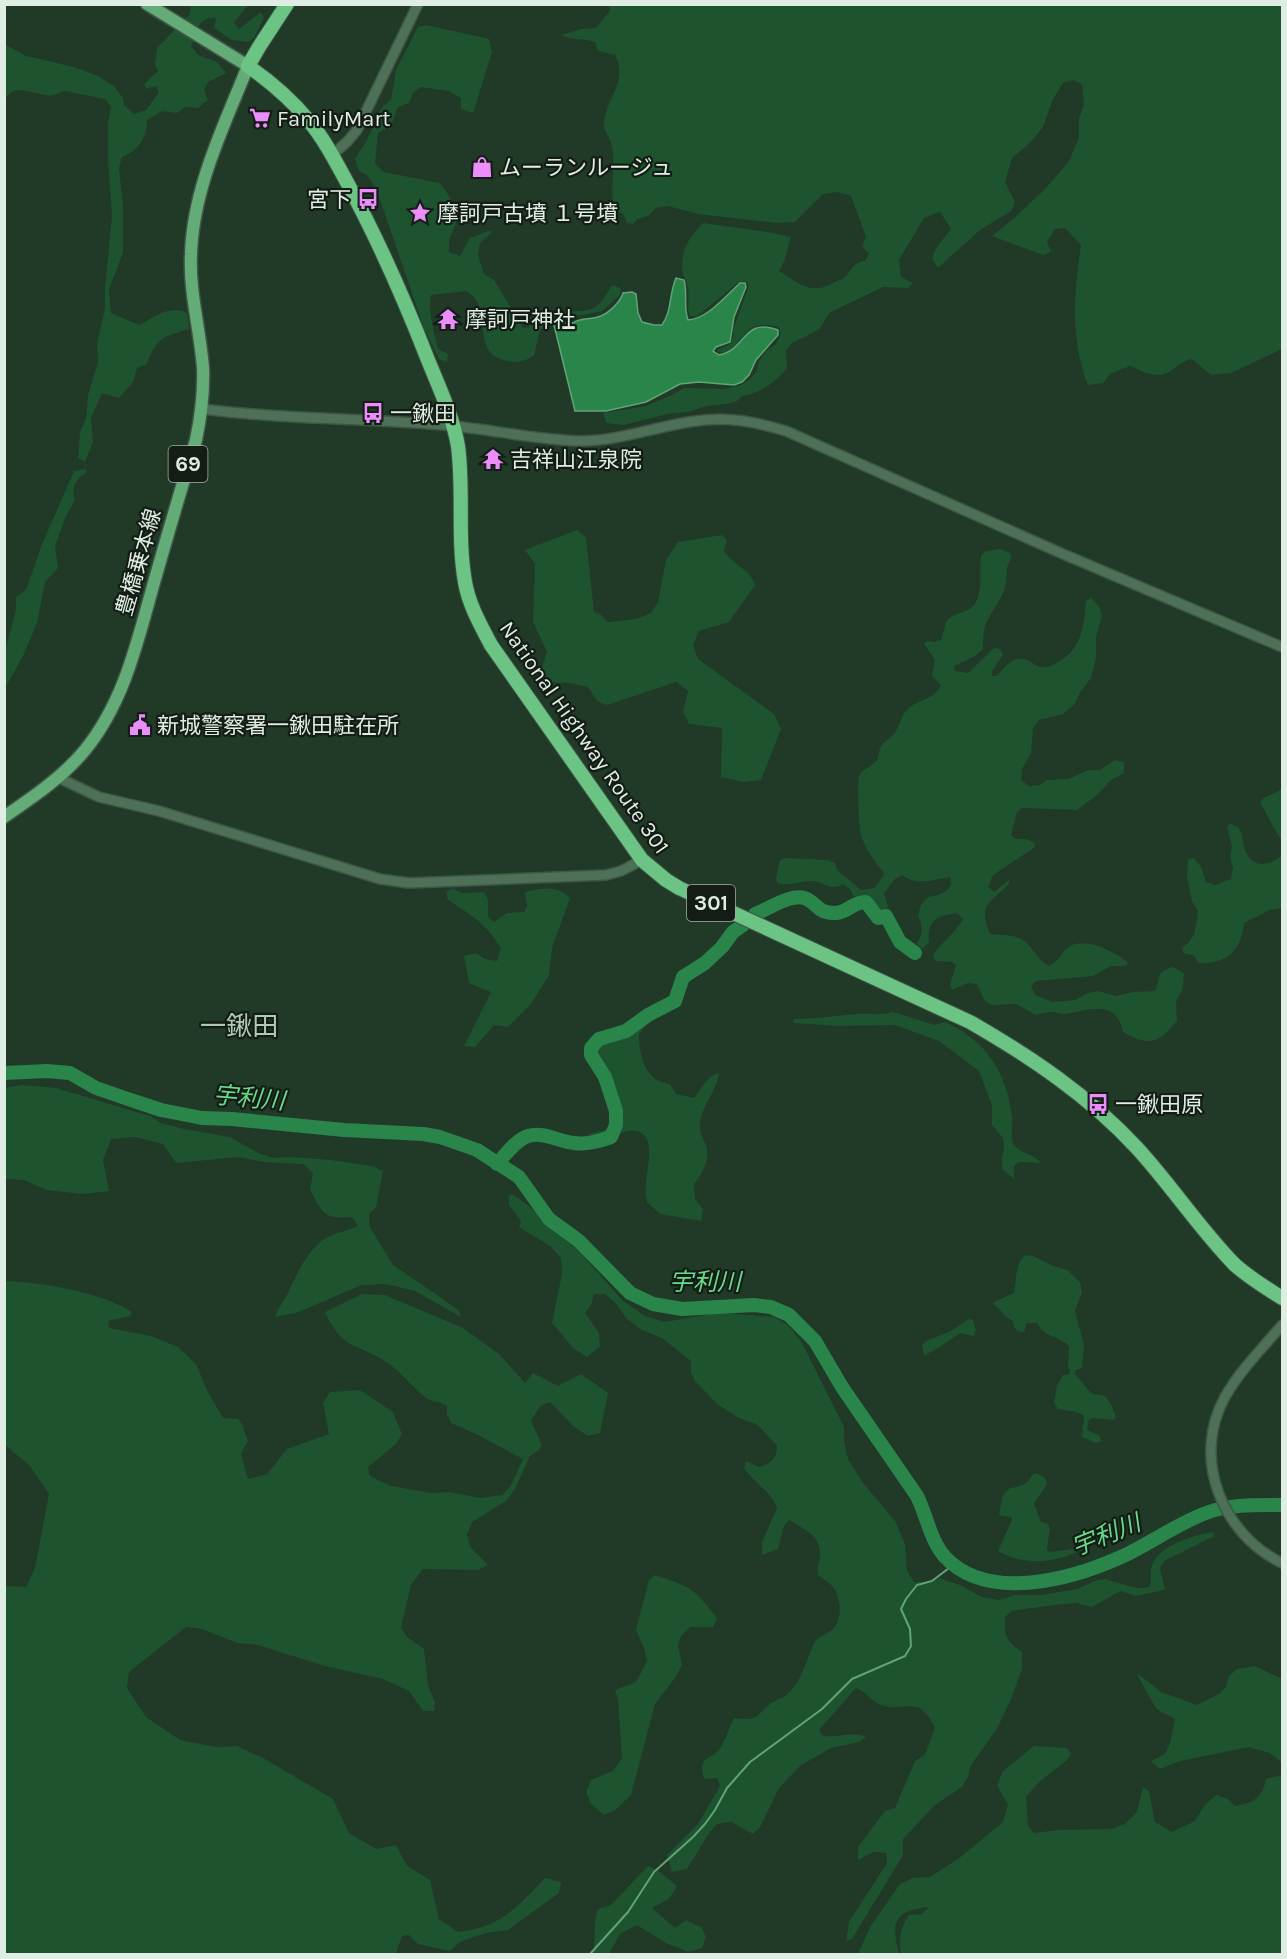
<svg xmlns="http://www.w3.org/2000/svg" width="1287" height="1959" font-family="Karla,'Noto Sans JP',sans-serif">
<rect width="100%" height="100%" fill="#213927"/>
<g fill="#1d532f">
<path d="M 609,4 L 1282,5 L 1282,349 L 1231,373 L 1211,375 L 1192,359 C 1182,361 1176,368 1167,373 C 1155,379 1140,370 1130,366 L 1110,374 L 1103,383 L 1088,385 C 1070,341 1074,291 1081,245 L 1065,228 L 1055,229 L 1047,242 L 1051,252 L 1043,255 L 992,236 L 1012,220 L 1046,188 L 1069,161 L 1079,138 L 1079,118 L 1084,105 L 1082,84 L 1073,80 L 1063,83 L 1053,99 L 1043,127 L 1031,142 L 1012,158 L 1005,182 L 1015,202 L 1011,211 L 980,230 L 938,268 L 932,259 L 936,248 L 951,229 L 940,212 L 924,218 L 899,260 L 901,277 L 913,283 L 908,288 L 883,287 L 829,313 L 820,329 L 792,343 L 786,351 L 787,368 C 777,381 758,395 742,396 L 737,401 L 727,404 L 706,406 L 688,412 L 667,414 L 623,425 L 606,423 L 603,413 L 646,406 L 670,396 L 684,388 L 724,389 L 739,386 L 749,380 L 757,371 L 759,361 L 766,351 L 776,344 L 781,334 L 779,327 C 736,317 749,348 720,353 L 717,350 L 730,344 L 733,338 L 734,327 L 749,286 L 746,281 L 739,282 L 696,317 L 690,316 C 686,307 690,298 688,288 C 687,283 685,279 683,274 C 679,254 689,236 703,223 L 768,232 L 791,237 C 787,249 786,261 779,271 C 800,284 811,296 835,282 C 839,280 845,278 847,275 C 853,267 855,262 865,261 L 869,254 L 862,246 L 866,237 L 851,196 L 838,192 L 823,194 L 795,222 L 778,223 L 698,214 L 668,206 L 656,208 L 648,216 L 637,219 L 633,224 L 627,223 L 623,214 L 614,209 C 609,186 617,164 611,143 C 609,135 602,129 604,121 C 608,96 628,80 615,55 L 598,51 L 595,42 C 583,38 572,41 561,35 L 581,29 L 596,28 L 610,11 Z"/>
<path d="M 191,5 L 248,5 L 234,22 L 239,29 L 261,12 L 264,18 L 254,38 L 248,42 L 232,40 L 214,28 L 216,18 C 198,16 196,33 191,46 L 198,55 L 217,62 L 226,73 L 208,82 L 204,90 L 208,100 L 198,108 L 185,107 L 177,113 L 162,111 L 147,120 C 147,138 138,151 122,157 L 119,168 L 123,207 L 123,253 L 109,289 L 111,313 L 139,325 C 154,317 170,304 187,313 L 189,329 C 160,338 158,337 146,365 L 137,368 L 133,382 L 119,398 L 102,393 L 91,418 L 93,442 L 85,462 L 78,458 L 80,432 L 86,418 L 88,395 L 98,362 L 97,344 L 105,308 L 105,289 L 112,216 L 108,159 L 108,123 L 111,107 L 105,99 L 65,91 L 50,96 L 21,90 L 13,91 L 5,98 L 5,44 L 26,56 L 74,67 L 98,76 L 114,86 L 123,98 L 124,105 L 134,114 L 146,110 L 159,92 L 156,86 L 146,89 L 144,84 L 158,71 L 155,64 L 157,48 L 190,14 Z"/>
<path d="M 426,25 L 489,39 L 492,52 L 473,113 L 461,109 L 461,98 L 448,91 L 421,87 L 413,93 L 409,103 L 398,107 L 390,129 L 387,128 L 378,133 L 375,164 L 384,172 L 439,183 C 445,187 456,208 459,216 L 449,240 L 449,252 L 460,256 L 470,238 L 491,230 L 491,233 L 480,243 L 478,255 L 484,274 L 494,280 L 523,328 L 529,327 C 546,300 580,320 598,305 C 604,300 608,291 612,285 L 620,288 L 620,295 L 602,311 L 552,321 L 540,330 L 534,356 C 520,363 518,363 503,360 C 477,354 486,319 476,300 C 474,296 469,293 466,291 L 431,295 C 428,313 434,331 438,349 L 448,354 L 447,362 L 439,359 L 424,328 L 376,188 L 367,175 L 359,171 L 355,159 C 359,151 364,146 368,138 C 376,123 375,111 391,100 L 396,70 L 418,27 Z"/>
<path d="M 86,469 L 86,473 C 75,479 71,488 75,500 L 66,516 L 55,546 L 58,568 L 45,582 L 37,623 L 24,654 L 5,688 L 5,651 L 16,610 L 16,597 L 26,590 L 42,544 L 74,471 Z"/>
<path d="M 577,530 L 586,538 L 594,612 L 600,614 L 608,622 L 636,619 L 651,613 L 658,602 L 666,560 L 678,542 L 722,535 L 727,540 L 724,551 C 732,564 751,570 755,585 L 729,622 L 699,631 L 693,645 L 698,659 L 774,714 L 781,729 L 761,780 L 744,782 L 721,777 L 722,728 L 689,724 L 683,712 L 688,691 L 676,682 L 607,705 L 597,701 L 588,687 L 569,683 L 543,682 L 540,673 L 547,652 L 533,622 L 535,564 L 525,550 Z"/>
<path d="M 999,549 L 1010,553 L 1012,557 C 1004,571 1008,571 1006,584 C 1002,600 991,611 985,626 C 983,633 983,641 983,649 L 975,656 L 954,666 L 955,671 L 968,673 L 994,648 L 1000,649 L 1003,655 L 992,671 L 992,676 L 997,676 C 1005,666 1013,655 1028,660 C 1032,662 1036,666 1040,667 C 1047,668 1053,665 1058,662 C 1082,650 1084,625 1086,601 L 1091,598 L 1099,606 L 1102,616 L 1096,637 L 1096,658 L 1091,678 L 1079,694 L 1075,704 L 1063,714 L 1039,720 L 1033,728 L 1031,753 L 1022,769 L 1021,780 L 1029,786 L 1040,785 L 1047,780 L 1068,779 L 1089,770 L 1100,770 L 1115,760 L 1124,762 L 1124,773 L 1111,780 L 1097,795 L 1077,810 L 1022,808 L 1017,812 L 1011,835 L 1015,839 L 1026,839 L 1035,843 L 1034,848 L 993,875 L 988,887 L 994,892 L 1009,880 L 1009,884 C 989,904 978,904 990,934 C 1001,935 1015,934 1024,941 C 1035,949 1036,959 1049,966 C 1059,962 1061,952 1070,946 C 1085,937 1117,952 1128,963 L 1125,966 L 1111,966 L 1093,976 L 1036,981 L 1031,986 L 1035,995 L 1053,1002 L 1075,1000 L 1088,993 L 1098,991 L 1116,996 L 1133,992 L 1155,991 C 1162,978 1154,972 1173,967 L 1184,973 L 1183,988 L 1176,1002 L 1177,1021 C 1157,1045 1149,1046 1123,1032 C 1116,998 1090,1010 1065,1014 C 1060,1014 1055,1012 1050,1012 C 1046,1012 1040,1014 1036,1015 L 1016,1004 L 992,1005 L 984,1000 L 977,984 L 968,983 L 952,990 L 950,985 L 956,965 L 952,962 L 936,961 L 933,955 C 942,942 956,932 963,919 L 957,913 C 937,916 927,919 929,942 L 923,949 L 917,944 C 922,934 924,927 918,916 C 919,912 920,906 923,902 C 929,893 942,899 951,885 L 950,877 C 934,880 916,886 902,875 L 895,879 L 884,893 L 888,907 L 884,911 L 876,910 L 871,902 L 853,896 L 851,890 L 843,884 C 828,892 826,882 811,881 C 800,881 789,887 777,883 L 776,878 L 780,860 L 786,858 L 828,860 L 835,863 L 837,870 L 861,890 L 874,888 L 884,875 C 882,869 879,868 876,863 C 870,855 865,846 861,836 C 859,830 857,781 859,776 C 862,769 871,767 876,761 C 879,758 879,752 880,748 C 883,741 888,740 893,735 C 899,729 900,718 906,711 C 916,699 935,700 941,685 L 932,676 L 935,660 L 924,644 L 927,641 L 935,642 L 941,640 C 943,635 944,628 946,622 C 953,611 971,614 976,602 C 983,588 979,570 981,555 L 987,551 Z"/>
<path d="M 1282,788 L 1282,841 L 1275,830 L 1260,802 C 1266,794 1275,795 1282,788 Z"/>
<path d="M 1230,823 C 1230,823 1237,827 1238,827 C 1244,835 1242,846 1247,854 C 1255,870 1273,864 1282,855 L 1282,908 L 1270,910 L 1244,923 C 1242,949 1227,965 1199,963 L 1193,955 L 1183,953 L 1182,948 L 1188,943 L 1194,935 L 1197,920 L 1198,911 L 1192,901 L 1187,877 L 1188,859 L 1194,858 L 1201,867 L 1206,882 L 1215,885 L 1231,879 L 1233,868 L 1230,856 L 1232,847 L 1227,827 Z"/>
<path d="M 453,888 L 462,893 L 484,892 L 488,900 L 488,917 L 494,922 L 507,913 L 524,912 L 527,906 L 525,892 C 541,888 558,885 570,898 L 552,948 L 549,975 L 531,1004 L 508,1027 L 494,1025 L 475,1047 L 464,1046 L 491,992 L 469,983 L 464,956 L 476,953 L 485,959 L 497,961 L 501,949 C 488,925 470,914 448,900 L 446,892 Z"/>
<path d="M 893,1012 L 935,1025 L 945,1022 C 986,1040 1007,1073 1012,1117 C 1013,1125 1010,1139 1014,1145 C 1021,1154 1035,1154 1041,1163 L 1019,1162 L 1014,1166 L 1014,1179 L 1002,1169 L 1002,1158 L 1004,1147 L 1003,1138 L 992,1125 L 992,1105 L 979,1071 L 939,1041 L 895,1025 L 838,1026 L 793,1023 L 794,1019 C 815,1019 835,1016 856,1014 C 869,1013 881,1016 893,1012 Z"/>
<path d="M 641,1022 L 648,1022 L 639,1034 C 639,1056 645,1081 670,1084 L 676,1094 L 694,1098 C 701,1089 708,1075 719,1073 C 717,1090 703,1104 700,1122 C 699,1131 702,1137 706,1145 C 711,1158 702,1174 694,1184 L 695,1199 L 703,1209 L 701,1221 L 660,1214 L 647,1202 C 646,1196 645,1189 646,1183 C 647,1168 659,1127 629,1131 C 623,1131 607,1142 600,1145 L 583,1139 C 596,1128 603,1135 614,1123 L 613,1099 L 595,1051 L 609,1037 L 627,1032 Z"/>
<path d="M 22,1085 L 56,1088 L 150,1116 L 161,1123 L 184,1129 L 230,1137 L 258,1153 L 273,1158 L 292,1157 L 331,1160 L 372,1166 L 383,1171 L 376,1207 L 369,1214 L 370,1227 L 393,1265 L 443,1299 L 459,1311 L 461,1317 L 415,1291 L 386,1284 L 362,1285 L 296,1313 L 275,1317 C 278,1308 284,1301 288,1293 C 297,1273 306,1253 324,1239 C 333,1233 348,1231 358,1226 L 352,1217 C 324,1220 323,1213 310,1190 L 313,1173 L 303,1164 L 265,1162 L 238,1157 L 176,1163 L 163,1144 L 134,1137 L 111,1139 L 103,1160 L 109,1191 L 83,1194 L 47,1190 L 24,1180 L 5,1179 L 5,1088 Z"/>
<path d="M 512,1194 L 532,1208 L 552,1229 L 579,1251 L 622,1300 L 645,1316 L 664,1322 L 717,1313 L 749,1315 L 774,1317 L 788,1325 L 801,1341 L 844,1427 L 844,1441 L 848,1459 L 863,1483 L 895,1521 L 905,1544 L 907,1571 L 914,1582 L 931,1583 L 939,1578 L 960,1585 L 982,1597 L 999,1600 L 1016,1595 L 1042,1595 L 1077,1589 L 1097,1580 L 1104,1579 L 1137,1588 L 1149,1587 C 1152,1581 1150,1576 1151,1569 C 1155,1546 1194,1535 1213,1532 L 1214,1536 L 1164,1561 L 1160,1568 L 1165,1590 L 1136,1596 L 1120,1591 L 1092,1607 L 1076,1603 L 1054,1605 L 1011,1611 L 1005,1617 C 1004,1636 1006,1641 1022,1652 L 1022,1669 L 1011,1699 L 997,1729 L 971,1765 L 968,1777 L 962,1787 L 935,1805 L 903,1839 L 903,1855 L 852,1939 L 846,1941 L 849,1922 L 887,1863 L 886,1853 L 874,1852 L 858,1860 L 858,1847 L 885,1811 L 895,1808 L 915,1761 L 925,1755 L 935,1728 C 918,1691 902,1715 879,1704 C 870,1700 867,1692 856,1688 L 819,1730 L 823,1736 C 837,1738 853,1731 866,1737 L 859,1742 L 831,1748 L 800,1766 L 779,1788 L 760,1827 L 753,1834 L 731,1822 L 717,1824 L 709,1833 L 687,1869 L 672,1872 L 667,1855 L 698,1824 L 720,1786 L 717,1778 L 704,1779 C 697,1752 714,1762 722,1745 C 727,1736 729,1727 734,1718 C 758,1721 754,1718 770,1704 C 775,1700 782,1699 786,1695 C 802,1683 806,1659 815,1642 C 818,1636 828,1634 833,1629 C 844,1618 841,1592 829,1583 C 826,1580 821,1578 818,1575 C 816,1567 820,1563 820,1556 C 821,1535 805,1530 789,1520 L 784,1526 L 778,1549 L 762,1555 L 762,1542 L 777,1508 C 771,1491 754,1483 744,1468 L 746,1461 L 759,1467 C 771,1463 777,1459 777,1446 L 758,1425 L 737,1417 L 717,1404 L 695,1381 L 691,1372 L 691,1361 L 662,1338 L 642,1330 L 627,1319 L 616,1304 L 605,1294 L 594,1294 L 591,1305 L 585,1313 L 599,1333 L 600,1346 L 587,1357 L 573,1348 L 552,1323 L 562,1274 L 561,1258 L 550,1246 L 519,1227 L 521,1221 L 509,1205 L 509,1196 Z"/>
<path d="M 1025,1255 L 1033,1256 L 1053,1266 L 1067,1270 L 1080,1282 L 1082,1292 L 1075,1311 L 1084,1345 L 1082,1368 L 1076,1370 L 1075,1374 L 1091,1393 L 1105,1396 L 1111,1404 L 1116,1417 L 1114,1420 L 1093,1418 L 1089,1420 L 1087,1430 L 1100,1436 L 1101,1441 L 1096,1443 L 1082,1437 L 1084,1416 L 1077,1412 L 1058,1409 L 1054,1403 L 1057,1386 L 1063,1375 L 1068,1375 L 1070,1371 L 1068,1368 L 1069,1346 C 1058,1335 1046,1339 1037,1323 L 1027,1323 L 1024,1332 C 1016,1332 1014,1329 1013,1321 C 1004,1317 1001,1309 993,1304 L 994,1302 L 1014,1293 C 1017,1279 1014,1266 1025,1255 Z"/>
<path d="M 5,1281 C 41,1282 101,1292 132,1312 L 130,1316 L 108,1321 L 109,1328 L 151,1336 L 178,1347 L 196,1364 L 208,1392 L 223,1418 L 238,1419 L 242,1424 L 248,1441 L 241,1454 L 248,1479 L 267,1474 L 287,1449 L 329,1434 L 323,1403 L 330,1392 L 360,1390 L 393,1412 L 402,1434 L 396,1444 L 368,1467 L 370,1476 L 391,1486 L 431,1493 L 449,1492 L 481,1498 L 502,1495 L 510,1487 L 523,1459 L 476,1434 L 451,1423 L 447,1414 L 447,1406 C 440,1401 432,1402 426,1398 C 412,1387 402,1373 388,1363 C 356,1342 344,1352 325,1312 L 362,1294 L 385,1295 L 463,1328 L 499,1354 L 525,1383 L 533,1373 L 558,1386 L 581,1374 L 608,1393 L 600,1433 L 588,1436 L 574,1427 L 550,1402 L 540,1406 L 531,1421 L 542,1445 L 539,1450 L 530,1456 L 515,1489 L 506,1501 L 472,1522 L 467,1535 L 471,1548 L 488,1565 L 478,1570 L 423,1569 L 411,1585 L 401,1627 L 407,1637 L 424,1649 L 428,1685 L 435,1703 L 434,1711 L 423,1711 L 409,1691 L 383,1679 L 325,1666 L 258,1645 L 237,1643 L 202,1629 L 186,1627 L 129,1672 L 127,1688 L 146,1717 L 180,1740 L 216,1747 L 237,1746 L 263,1758 L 333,1799 L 349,1833 L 376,1849 L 396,1845 L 407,1866 L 430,1880 L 439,1919 L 458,1932 C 501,1927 516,1908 545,1878 L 561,1882 L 559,1893 L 508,1930 L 486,1933 L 460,1942 L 450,1951 L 418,1944 L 409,1935 L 402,1936 L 396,1953 L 393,1954 L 5,1954 L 5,1586 L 26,1587 L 35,1568 L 49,1494 L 30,1466 L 5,1445 Z"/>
<path d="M 969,1319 L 973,1320 L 976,1330 L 974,1336 L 960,1333 C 953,1338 930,1354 924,1355 L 922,1345 L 926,1341 L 949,1332 Z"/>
<path d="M 1036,1473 L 1044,1477 L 1047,1482 C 1045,1490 1038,1495 1034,1504 L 1041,1522 L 1048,1524 L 1050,1528 L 1047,1549 L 1049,1552 L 1080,1548 L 1103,1535 L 1107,1538 C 1072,1557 1035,1572 998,1551 L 1012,1520 L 1011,1517 L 1001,1516 L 999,1513 L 1003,1495 L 1010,1488 C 1020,1487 1027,1485 1032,1475 Z"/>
<path d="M 655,1575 C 691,1587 694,1588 717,1618 L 713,1627 L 690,1627 L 681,1636 L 678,1646 L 682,1665 L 675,1678 L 655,1704 L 631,1795 L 615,1810 L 604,1815 L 591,1804 L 586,1792 L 591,1780 L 613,1771 L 622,1758 L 618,1699 L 615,1690 L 636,1682 L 647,1661 L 644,1648 L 636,1630 L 649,1580 Z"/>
<path d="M 1255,1666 L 1282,1679 L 1282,1763 L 1270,1753 L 1249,1747 L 1180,1761 L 1160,1769 L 1151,1761 L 1165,1754 L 1170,1743 L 1175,1719 C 1170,1715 1162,1713 1157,1709 C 1155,1707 1138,1677 1137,1673 L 1161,1692 L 1197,1705 L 1219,1694 L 1226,1687 L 1229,1676 L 1237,1669 Z"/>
<path d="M 1034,1746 L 1067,1748 L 1071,1754 L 1067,1760 L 1039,1782 L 1026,1797 L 1028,1826 L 1034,1833 L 1059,1830 L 1111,1829 L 1125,1824 L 1137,1812 L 1143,1787 L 1149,1791 L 1155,1822 L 1172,1832 L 1195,1821 L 1204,1806 L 1216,1795 L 1228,1799 L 1235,1806 C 1254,1802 1262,1799 1266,1779 L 1282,1775 L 1282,1954 L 901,1954 C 899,1938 900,1928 909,1915 L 922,1914 L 929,1907 C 893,1911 891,1922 899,1954 L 858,1954 L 870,1927 L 900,1884 L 913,1878 L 930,1877 L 958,1859 L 1003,1822 L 1008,1805 L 997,1785 L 1003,1771 Z"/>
<path d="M 648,1866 L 660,1872 L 677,1886 L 669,1899 L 652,1908 L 675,1928 L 686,1920 L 702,1928 L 706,1937 L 702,1948 L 688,1952 L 666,1943 L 637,1925 L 620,1934 L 609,1954 L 593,1954 C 597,1939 592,1925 598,1909 L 611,1905 Z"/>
</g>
<path fill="#29854a" stroke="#60a478" stroke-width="1.5" d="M 676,278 L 684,280 C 688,294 683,307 688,320 C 707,319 726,296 740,283 L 745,283 L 746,287 L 734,317 L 730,342 L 716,347 L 713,351 L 719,355 C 747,350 742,317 778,330 L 778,335 L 756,360 L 749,375 L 742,382 L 734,385 L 699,382 L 680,384 L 646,402 L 606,411 L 575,411 L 554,325 L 558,321 L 573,323 C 581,317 589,320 598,317 C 608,314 620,303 623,293 L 632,292 L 636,294 L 638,313 L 642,322 L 654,325 L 662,325 C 672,311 669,294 676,278 Z"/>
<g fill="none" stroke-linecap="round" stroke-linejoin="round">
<path stroke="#60a478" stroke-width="2" d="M 590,1954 L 628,1912 L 654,1872 L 693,1837 L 705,1824 L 715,1810 L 727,1788 L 750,1762 L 822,1709 L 852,1679 L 905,1656 L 911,1646 L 910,1629 L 901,1609 L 906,1599 L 917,1585 L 932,1581 L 953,1565"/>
<g stroke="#29854a" stroke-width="14">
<path d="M 755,914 C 769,909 792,892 807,899 C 820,906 817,913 836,913 C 849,912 852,902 866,902 L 878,918 L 886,916 L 900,942 L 915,953"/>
<path d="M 4,1073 L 47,1071 L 70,1073 L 96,1088 L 125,1098 L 161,1110 L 202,1118 L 232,1119 L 344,1130 L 423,1134 L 440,1137 L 477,1150 L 519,1177 L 549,1219 L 579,1241 L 630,1293 L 653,1304 L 682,1309 L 754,1305 L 771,1307 L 789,1315 L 815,1341 L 842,1387 L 917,1496 C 927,1516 930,1540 945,1557 C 988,1603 1072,1579 1121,1557 C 1150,1544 1176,1524 1206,1513 C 1230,1504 1257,1505 1282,1505"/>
<path d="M 497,1164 C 505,1155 517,1139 528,1136 C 543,1131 560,1142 574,1143 C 587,1145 599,1141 611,1137 L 616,1125 L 616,1111 L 605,1077 L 591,1055 L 591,1048 L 599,1039 L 626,1031 L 648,1015 L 675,1001 L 683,977 L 705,963 L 722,947 L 733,932 L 743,925"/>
</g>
<defs>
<g id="minor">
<path d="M 332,155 L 347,142 L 357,130 L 418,4"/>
<path d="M 203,409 C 286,420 370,418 453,426 C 495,430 537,440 580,441 C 620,441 657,426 696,421 C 728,416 756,422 786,431 L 1063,554 L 1282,647"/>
<path d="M 59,778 L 99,797 L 159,811 L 380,879 L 409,883 L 606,875 L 621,871 L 642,860"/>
<path d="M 1282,1325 C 1263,1348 1240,1370 1225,1397 C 1191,1458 1222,1534 1282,1563"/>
</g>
<path id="major" d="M 4,817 C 33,797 63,777 85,750 C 124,702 137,643 153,586 C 167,537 181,489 196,440 C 201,416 204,393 203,368 C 200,329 189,292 191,254 C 193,188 224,126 248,66 L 147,4"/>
<path id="highway" d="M 287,4 L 259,47 L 248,66 C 271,82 291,99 309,121 C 325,140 337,164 349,186 C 379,242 405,301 428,360 C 439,387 453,417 458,446 C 464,491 457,537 465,582 C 469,605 480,624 491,645 L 642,860 L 666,880 L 679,888 L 970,1022 C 1031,1057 1089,1096 1137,1148 C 1171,1185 1199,1228 1234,1264 C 1248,1277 1266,1288 1282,1298"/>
</defs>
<use href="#minor" stroke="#3f5645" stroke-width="12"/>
<use href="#major" stroke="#3f5645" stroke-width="15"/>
<use href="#highway" stroke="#3f5645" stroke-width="16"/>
<use href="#minor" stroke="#4e7056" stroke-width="9"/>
<use href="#major" stroke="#63ac77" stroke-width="12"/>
<use href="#highway" stroke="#6bc484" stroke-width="14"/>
</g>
<defs>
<symbol id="supermarket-bare" viewBox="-9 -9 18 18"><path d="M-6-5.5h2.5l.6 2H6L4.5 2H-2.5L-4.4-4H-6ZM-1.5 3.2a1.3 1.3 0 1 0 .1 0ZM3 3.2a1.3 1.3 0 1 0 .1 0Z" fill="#eb8dfb" stroke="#131d15" stroke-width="2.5" paint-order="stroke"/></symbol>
<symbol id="shop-bare" viewBox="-9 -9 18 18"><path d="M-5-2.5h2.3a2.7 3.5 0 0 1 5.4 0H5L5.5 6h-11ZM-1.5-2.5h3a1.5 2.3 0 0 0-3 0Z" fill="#eb8dfb" stroke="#131d15" stroke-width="2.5" paint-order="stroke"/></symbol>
<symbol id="bus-bare" viewBox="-9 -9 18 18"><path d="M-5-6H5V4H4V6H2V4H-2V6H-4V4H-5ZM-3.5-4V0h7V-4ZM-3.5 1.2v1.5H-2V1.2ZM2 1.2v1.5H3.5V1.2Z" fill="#eb8dfb" stroke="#131d15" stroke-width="2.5" paint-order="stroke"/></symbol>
<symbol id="sight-bare" viewBox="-9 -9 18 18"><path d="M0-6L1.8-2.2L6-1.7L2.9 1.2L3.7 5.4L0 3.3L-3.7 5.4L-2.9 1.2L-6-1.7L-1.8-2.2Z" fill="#eb8dfb" stroke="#131d15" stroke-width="2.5" paint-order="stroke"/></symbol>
<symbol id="temple-bare" viewBox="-9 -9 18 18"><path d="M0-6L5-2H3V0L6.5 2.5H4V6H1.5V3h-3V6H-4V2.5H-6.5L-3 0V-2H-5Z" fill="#eb8dfb" stroke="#131d15" stroke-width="2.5" paint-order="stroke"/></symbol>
<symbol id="civic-bare" viewBox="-9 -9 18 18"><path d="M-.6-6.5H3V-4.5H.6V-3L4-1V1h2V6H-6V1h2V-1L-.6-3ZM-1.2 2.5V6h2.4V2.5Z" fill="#eb8dfb" stroke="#131d15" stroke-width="2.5" paint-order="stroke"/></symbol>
</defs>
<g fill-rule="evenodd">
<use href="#supermarket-bare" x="245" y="103" width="30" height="30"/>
<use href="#shop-bare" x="467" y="152" width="30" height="30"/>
<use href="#bus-bare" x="353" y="184" width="30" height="30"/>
<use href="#sight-bare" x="405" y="198" width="30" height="30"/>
<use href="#temple-bare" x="433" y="304" width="30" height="30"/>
<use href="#bus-bare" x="358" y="398" width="30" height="30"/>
<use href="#temple-bare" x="478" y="444" width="30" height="30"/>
<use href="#civic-bare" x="125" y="710" width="30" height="30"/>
<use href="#bus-bare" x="1083" y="1089" width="30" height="30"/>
</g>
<g text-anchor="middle" stroke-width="4.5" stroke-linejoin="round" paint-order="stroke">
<g fill="#131d15" stroke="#a2afa4" stroke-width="1.5">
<rect x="168.5" y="446" width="39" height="36" rx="4.5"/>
<rect x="687" y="885" width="48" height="36" rx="4.5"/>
</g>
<g font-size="21" font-weight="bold" fill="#dfede2">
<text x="188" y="471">69</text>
<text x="711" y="910">301</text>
</g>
<g font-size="22" fill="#dfede2" stroke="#131d15" text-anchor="start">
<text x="277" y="126">FamilyMart</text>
<text x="499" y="175">ムーランルージュ</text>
<text x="351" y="207" text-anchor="end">宮下</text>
<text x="437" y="221">摩訶戸古墳 １号墳</text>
<text x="465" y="327">摩訶戸神社</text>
<text x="390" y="421">一鍬田</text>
<text x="510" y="467">吉祥山江泉院</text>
<text x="157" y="733">新城警察署一鍬田駐在所</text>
<text x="1115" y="1112">一鍬田原</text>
</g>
<g font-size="22" fill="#dfede2" stroke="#131d15">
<text transform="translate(138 562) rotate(-74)" y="8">豊橋乗本線</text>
<text transform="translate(585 737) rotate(55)" y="8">National Highway Route 301</text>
</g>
<g font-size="24" font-style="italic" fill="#68dc8b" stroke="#131d15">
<text transform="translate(249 1098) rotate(5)" y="8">宇利川</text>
<text x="705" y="1290">宇利川</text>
<text transform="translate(1106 1535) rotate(-22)" y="8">宇利川</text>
</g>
<g font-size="26" fill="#afcbb5" stroke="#131d15">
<text x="239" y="1035">一鍬田</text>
</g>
</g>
<rect width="1287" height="1959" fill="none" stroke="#dfede2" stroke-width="12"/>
</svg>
